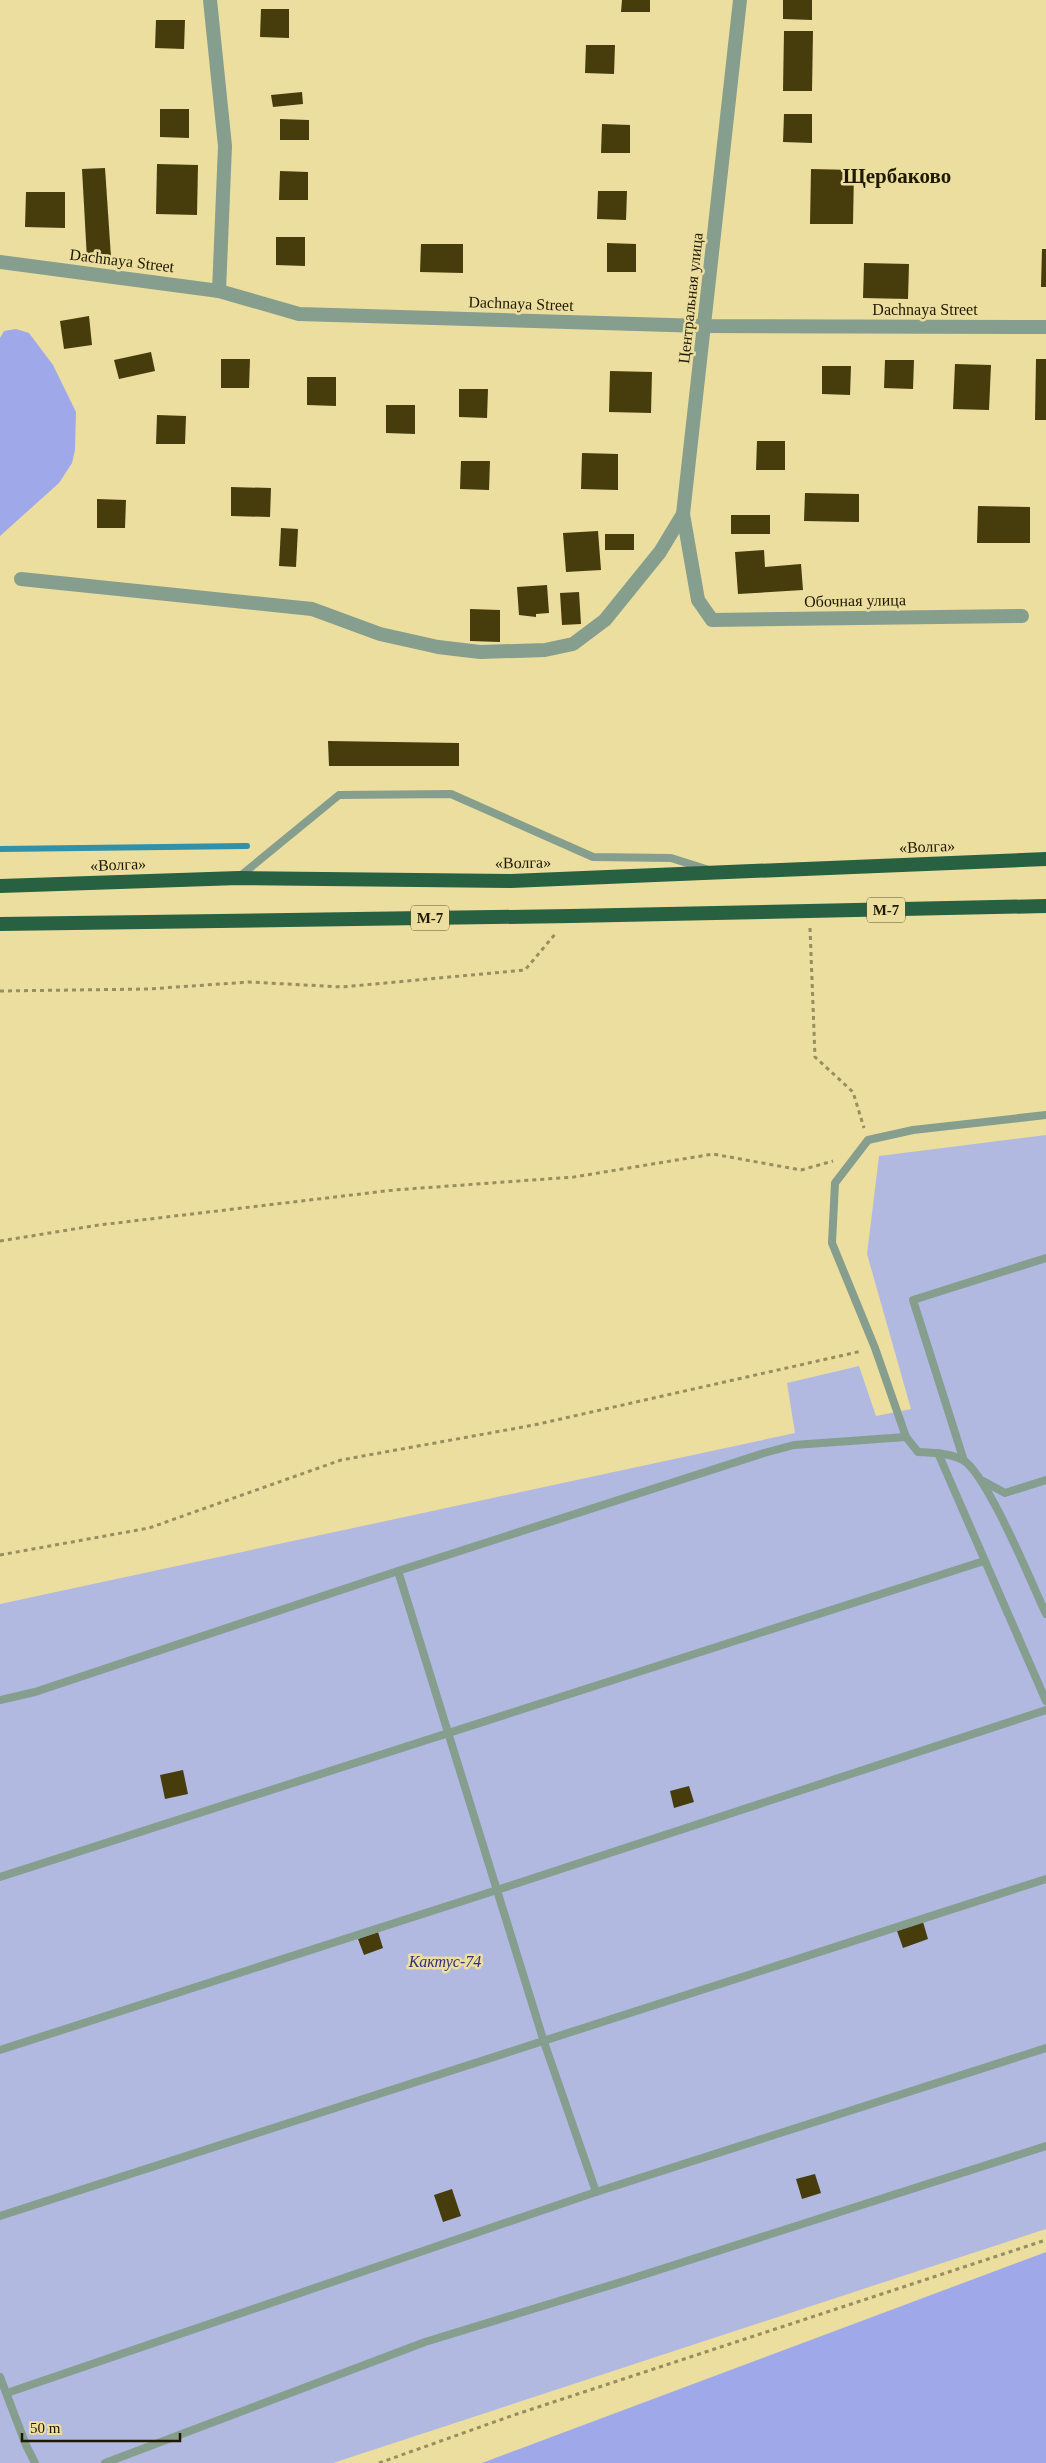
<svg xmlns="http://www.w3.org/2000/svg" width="1046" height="2463" font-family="Georgia,serif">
<rect width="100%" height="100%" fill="#ecde9f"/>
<path fill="#b2b9e1" d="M 1046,1135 L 1046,2229 L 333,2463 L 0,2463 L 0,1604 L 795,1433 L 787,1383 L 859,1366 L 876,1416 L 911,1409 L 867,1254 L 879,1156 Z"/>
<g fill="#9fa9ea">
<path d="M 16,329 L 29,333 L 53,365 L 76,412 L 75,450 L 72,463 L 59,483 L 0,536 L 0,338 L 4,331 Z"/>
<path d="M 1046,2252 L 1046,2463 L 482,2463 Z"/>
</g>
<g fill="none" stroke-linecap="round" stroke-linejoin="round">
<path stroke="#3091a9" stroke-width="6" d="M 0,849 L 247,846"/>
</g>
<g fill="#463c0c">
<path d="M 622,0 L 650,0 L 650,12 L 621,12 Z"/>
<path d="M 783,0 L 812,0 L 812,20 L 783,19 Z"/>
<path d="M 261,9 L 289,9 L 289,38 L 260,37 Z"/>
<path d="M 156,20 L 185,20 L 184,49 L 155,48 Z"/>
<path d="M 784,31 L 813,31 L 812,91 L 783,91 Z"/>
<path d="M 586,45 L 615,45 L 614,74 L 585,73 Z"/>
<path d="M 302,92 L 303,104 L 273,107 L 271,95 Z"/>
<path d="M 160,109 L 189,109 L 189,138 L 160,137 Z"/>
<path d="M 784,114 L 812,114 L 812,143 L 783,142 Z"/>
<path d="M 280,119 L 309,120 L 309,140 L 280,140 Z"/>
<path d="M 602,124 L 630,125 L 630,153 L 601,153 Z"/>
<path d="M 157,164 L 198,165 L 197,215 L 156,214 Z"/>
<path d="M 105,168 L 111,257 L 87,259 L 82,169 Z"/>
<path d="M 811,169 L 854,170 L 853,224 L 810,224 Z"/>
<path d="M 280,171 L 308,172 L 308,200 L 279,200 Z"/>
<path d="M 598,191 L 627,191 L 626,220 L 597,219 Z"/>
<path d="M 26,192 L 65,192 L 65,228 L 25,227 Z"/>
<path d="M 276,237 L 305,237 L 305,266 L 276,265 Z"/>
<path d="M 607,243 L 636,244 L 636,272 L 607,272 Z"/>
<path d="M 421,244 L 463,244 L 463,273 L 420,272 Z"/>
<path d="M 1042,249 L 1046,249 L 1046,287 L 1041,287 Z"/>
<path d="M 864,263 L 909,264 L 908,299 L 863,298 Z"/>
<path d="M 89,316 L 92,345 L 64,349 L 60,321 Z"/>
<path d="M 151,352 L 155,371 L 119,379 L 114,360 Z"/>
<path d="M 221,359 L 250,359 L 249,388 L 221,388 Z"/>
<path d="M 1036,359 L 1046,359 L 1046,420 L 1035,420 Z"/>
<path d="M 885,360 L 914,360 L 913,389 L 884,388 Z"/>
<path d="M 955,364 L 991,365 L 989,410 L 953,409 Z"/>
<path d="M 822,366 L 851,366 L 850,395 L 822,394 Z"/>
<path d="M 610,371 L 652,372 L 651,413 L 609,412 Z"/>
<path d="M 307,377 L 336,377 L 336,406 L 307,405 Z"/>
<path d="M 459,389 L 488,389 L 487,418 L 459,417 Z"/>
<path d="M 386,405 L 415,405 L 415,434 L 386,433 Z"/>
<path d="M 157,415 L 186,416 L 185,444 L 156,444 Z"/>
<path d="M 757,441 L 785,441 L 785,470 L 756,470 Z"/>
<path d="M 582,453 L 618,454 L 618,490 L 581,489 Z"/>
<path d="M 461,461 L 490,461 L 489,490 L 460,489 Z"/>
<path d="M 231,487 L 271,488 L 270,517 L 231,516 Z"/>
<path d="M 805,493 L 859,494 L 859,522 L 804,521 Z"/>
<path d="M 97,499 L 126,500 L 125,528 L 97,528 Z"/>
<path d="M 978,506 L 1030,507 L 1030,543 L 977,543 Z"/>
<rect x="731" y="515" width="39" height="19"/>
<path d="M 281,528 L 298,529 L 296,567 L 279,566 Z"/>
<path d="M 598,531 L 601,570 L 566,572 L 563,533 Z"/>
<rect x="605" y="534" width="29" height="16"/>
<path d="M 764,550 L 765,567 L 801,564 L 803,590 L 738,594 L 735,552 Z"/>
<path d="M 547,585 L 549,613 L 536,614 L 536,617 L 519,615 L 517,587 Z"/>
<path d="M 579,592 L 581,624 L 562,625 L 560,593 Z"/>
<path d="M 470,609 L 500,610 L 500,642 L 470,641 Z"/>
<path d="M 328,741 L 459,743 L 459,766 L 329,766 Z"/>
<path d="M 183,1770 L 188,1794 L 165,1799 L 160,1775 Z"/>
<path d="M 689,1786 L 694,1802 L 674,1808 L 670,1791 Z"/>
<path d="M 923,1922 L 928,1939 L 903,1948 L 897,1931 Z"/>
<path d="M 378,1932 L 383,1948 L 364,1955 L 358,1939 Z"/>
<path d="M 815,2174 L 821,2193 L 802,2199 L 796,2179 Z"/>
<path d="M 452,2189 L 461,2216 L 443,2222 L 434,2195 Z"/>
</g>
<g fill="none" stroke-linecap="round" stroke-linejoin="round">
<g stroke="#998e5f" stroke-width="3" stroke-dasharray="4 4" stroke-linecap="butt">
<path d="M 810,928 L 815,1057 L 853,1092 L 864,1128"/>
<path d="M 0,991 L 148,989 L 249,982 L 342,987 L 525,970 L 556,933"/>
<path d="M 0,1241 L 99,1225 L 394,1190 L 574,1177 L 713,1154 L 801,1170 L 833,1161"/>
<path d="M 0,1555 L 149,1528 L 341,1460 L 534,1425 L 862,1351"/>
<path d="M 379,2463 L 511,2416 L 1046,2240"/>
</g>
<g stroke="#859e8e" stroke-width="8">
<path d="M 239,877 L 339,795 L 451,794 L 593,857 L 671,858 L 706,869"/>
<path d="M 1046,1115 L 913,1130 L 868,1140 L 835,1183 L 832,1243 L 875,1348 L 906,1437 L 918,1452 C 933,1453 950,1453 963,1460 C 987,1474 1032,1584 1046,1614"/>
<path d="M 938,1453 L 1046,1701"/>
<path d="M 964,1461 L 913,1300 L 1046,1258"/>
<path d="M 983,1481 L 1005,1493 L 1046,1480"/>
<path d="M 398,1571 L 544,2042 L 596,2192"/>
<path d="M 0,1700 L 35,1692 L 398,1571 L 764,1453 L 794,1445 L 906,1437"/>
<path d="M 0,1877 L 984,1561"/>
<path d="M 0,2050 L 497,1890 L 1046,1710"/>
<path d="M 0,2216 L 1046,1879"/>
<path d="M 0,2377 L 26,2445 L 35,2463"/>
<path d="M 7,2393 L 596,2192 L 1046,2048"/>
<path d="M 105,2463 L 425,2342 L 621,2282 L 1046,2146"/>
</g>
<g stroke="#859e8e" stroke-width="14">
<path d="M 210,0 L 225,146 L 219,291"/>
<path d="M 740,0 L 683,514 L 698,600 L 712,620 L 1022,616"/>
<path d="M 0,262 L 219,291 L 299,314 L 704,326 L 1046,327"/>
<path d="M 21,579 L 312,609 L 380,634 L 438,647 L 480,652 L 545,650 L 573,644 L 605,620 L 660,552 L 683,514"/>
</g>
<g stroke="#286042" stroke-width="14">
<path d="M 0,886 L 239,878 L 511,881 L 1046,859"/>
<path d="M 0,924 L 571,916 L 1046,906"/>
</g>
</g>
<g text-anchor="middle" stroke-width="5" stroke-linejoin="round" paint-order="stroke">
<g fill="#ecde9f" stroke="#5c5431" stroke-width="1">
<rect x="867" y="897.5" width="38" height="25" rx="4"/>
<rect x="411" y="905.5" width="38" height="25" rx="4"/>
</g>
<g font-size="15" font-weight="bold" fill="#1f1902">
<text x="886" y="915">М-7</text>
<text x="430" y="923">М-7</text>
</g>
<g font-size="16" fill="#1f1902" stroke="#ecde9f">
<text transform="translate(122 260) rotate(7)" y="6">Dachnaya Street</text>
<text transform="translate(690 298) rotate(-84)" y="6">Центральная улица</text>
<text transform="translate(521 303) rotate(2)" y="6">Dachnaya Street</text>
<text x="925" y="315">Dachnaya Street</text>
<text transform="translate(855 600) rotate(-1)" y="6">Обочная улица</text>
<text transform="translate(927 846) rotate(-2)" y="6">«Волга»</text>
<text transform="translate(523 862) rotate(-1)" y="6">«Волга»</text>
<text transform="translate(118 864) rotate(-2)" y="6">«Волга»</text>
</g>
<g font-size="16" font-style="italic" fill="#30317c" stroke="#ecde9f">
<text x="445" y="1967">Кактус-74</text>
</g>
<g font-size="21" font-weight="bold" fill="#1f1902" stroke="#ecde9f">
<text x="897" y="183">Щербаково</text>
</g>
</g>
<path d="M22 2433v8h158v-8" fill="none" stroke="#1f1902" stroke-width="2.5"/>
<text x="30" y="2433" font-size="15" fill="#1f1902" stroke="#ecde9f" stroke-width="4" paint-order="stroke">50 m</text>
</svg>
